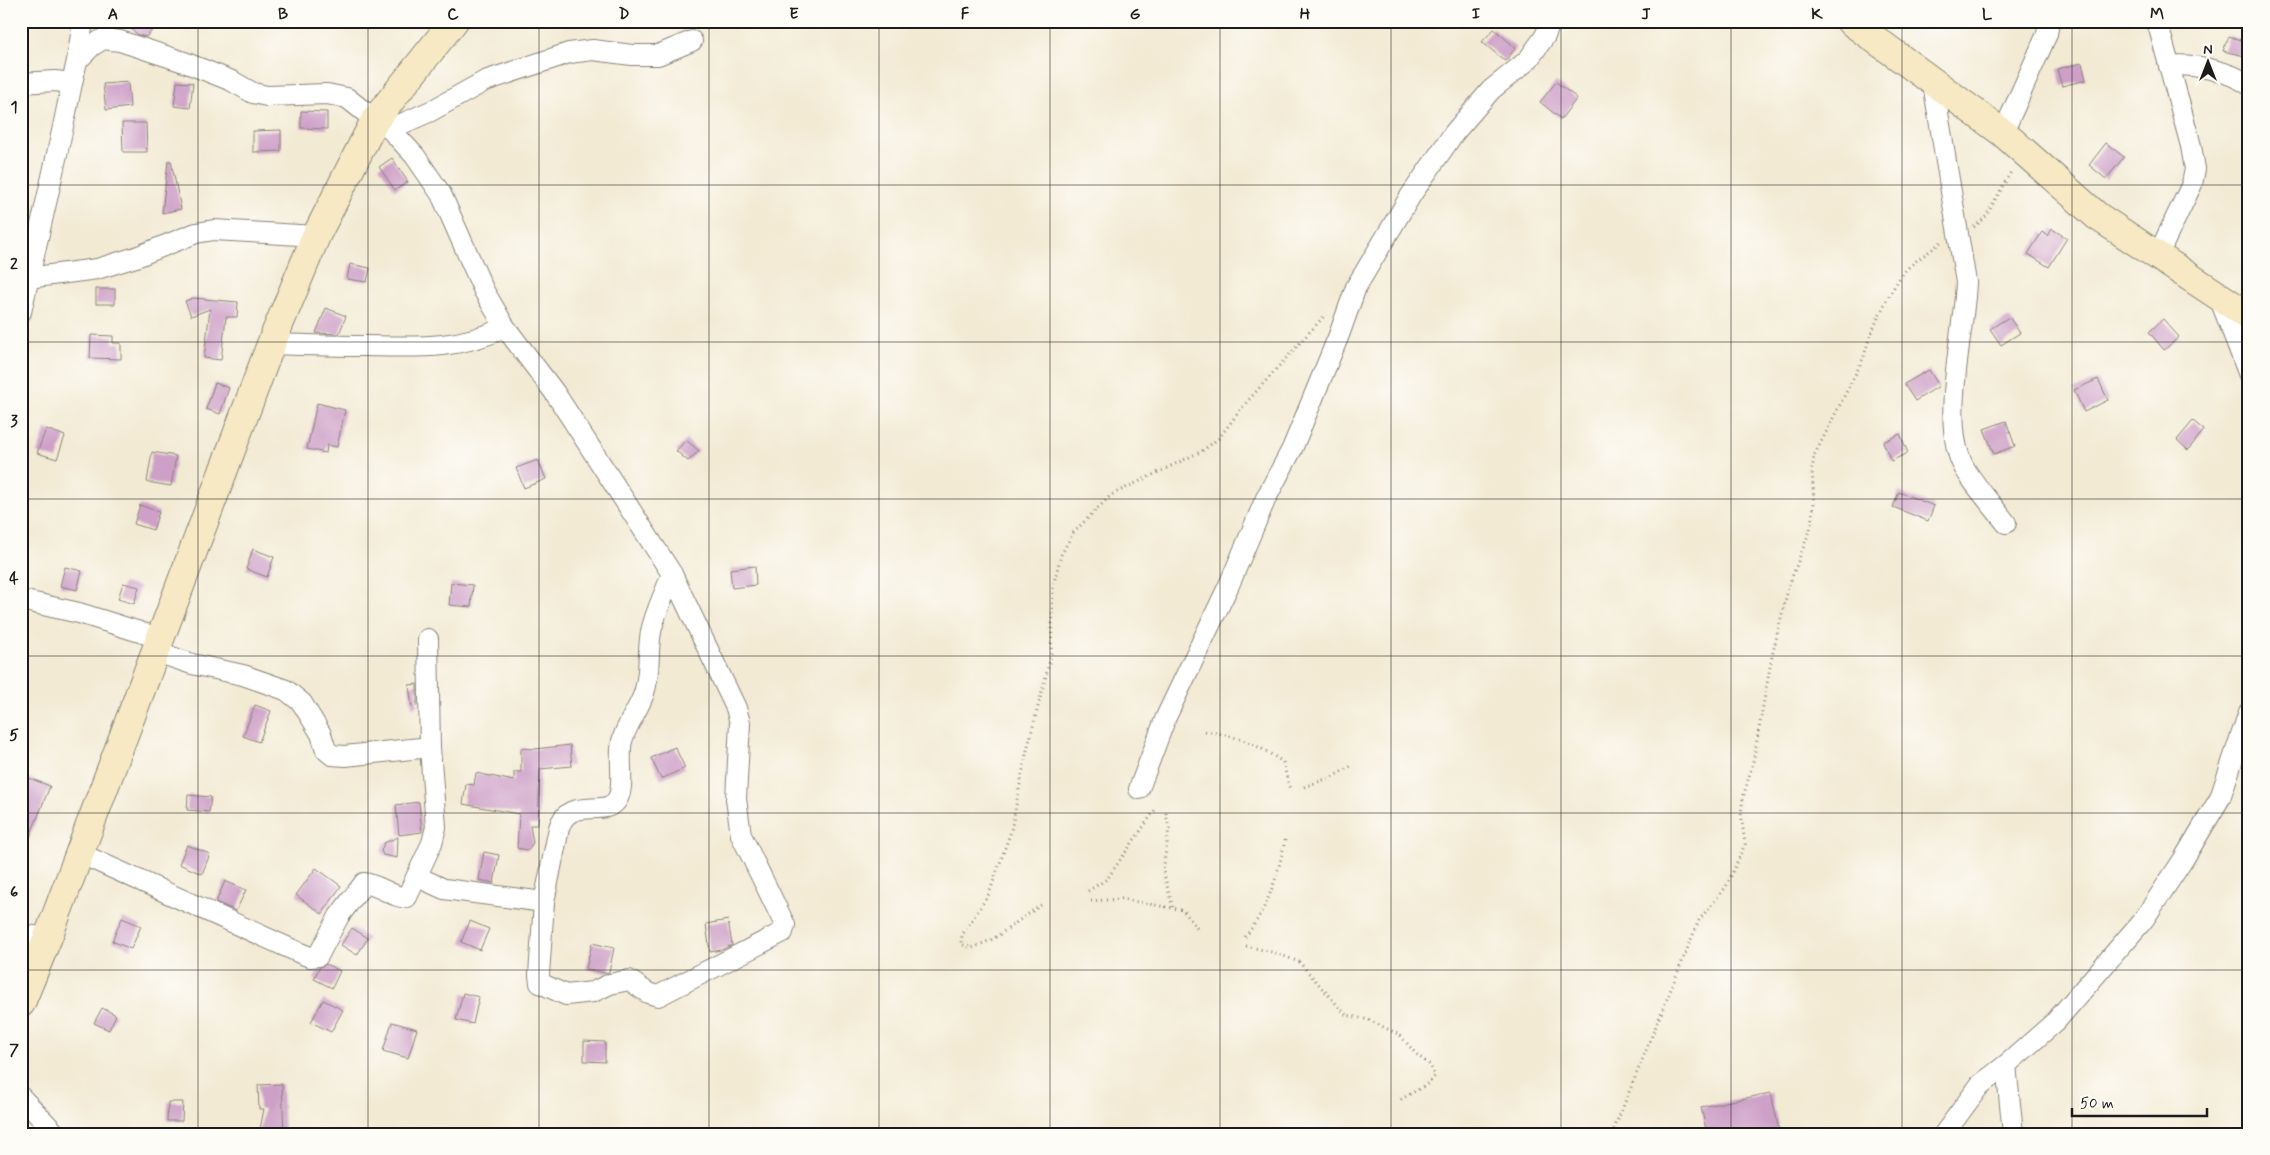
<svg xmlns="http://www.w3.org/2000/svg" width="2270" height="1155" font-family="Mynerve,sans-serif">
<rect width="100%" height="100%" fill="#fdfcf7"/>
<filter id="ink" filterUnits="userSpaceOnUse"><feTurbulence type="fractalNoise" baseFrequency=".02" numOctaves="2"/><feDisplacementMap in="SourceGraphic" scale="10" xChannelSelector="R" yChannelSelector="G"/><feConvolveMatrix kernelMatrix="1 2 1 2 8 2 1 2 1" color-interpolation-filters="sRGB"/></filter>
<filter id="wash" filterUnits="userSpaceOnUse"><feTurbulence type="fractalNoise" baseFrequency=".0096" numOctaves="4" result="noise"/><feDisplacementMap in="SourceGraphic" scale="20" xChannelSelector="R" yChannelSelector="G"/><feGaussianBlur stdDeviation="1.12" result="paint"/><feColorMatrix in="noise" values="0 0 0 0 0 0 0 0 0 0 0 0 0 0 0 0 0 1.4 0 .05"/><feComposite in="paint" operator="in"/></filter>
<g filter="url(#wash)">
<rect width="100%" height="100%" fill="#f3ead4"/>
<g id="blocks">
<g fill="#cea0c8">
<path d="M 123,21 L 160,21 L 146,37 L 138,35 Z"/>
<path d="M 1494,29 L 1516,48 L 1505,61 L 1482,42 Z"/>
<path d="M 2229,36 L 2249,43 L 2249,57 L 2223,51 Z"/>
<path d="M 2082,63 L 2086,80 L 2062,86 L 2057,69 Z"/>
<path d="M 128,82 L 130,107 L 106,110 L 103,84 Z"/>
<path d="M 177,82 L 193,83 L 190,108 L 174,106 Z"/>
<path d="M 1556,82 L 1577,98 L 1561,119 L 1540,102 Z"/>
<path d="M 301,111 L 327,112 L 327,129 L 301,128 Z"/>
<path d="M 122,123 L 146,123 L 147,152 L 123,152 Z"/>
<path d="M 281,130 L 281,151 L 253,152 L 253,131 Z"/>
<path d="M 2106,143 L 2124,157 L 2106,179 L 2089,165 Z"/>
<path d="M 392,158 L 408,182 L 395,190 L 379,167 Z"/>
<path d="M 168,161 L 171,161 L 181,209 L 162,213 Z"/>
<path d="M 2052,229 L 2067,238 L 2049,267 L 2028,254 L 2042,232 L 2048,236 Z"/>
<path d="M 350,264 L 370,268 L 367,282 L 347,279 Z"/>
<rect x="96" y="289" width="19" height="15"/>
<path d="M 193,298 L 238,302 L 237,317 L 226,317 L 221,360 L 204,358 L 210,309 L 191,316 L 185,301 Z"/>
<path d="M 326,308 L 346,316 L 339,334 L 316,333 Z"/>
<path d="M 2009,317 L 2020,333 L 2001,345 L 1990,329 Z"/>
<path d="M 2163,319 L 2179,337 L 2164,350 L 2149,332 Z"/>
<path d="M 91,335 L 113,336 L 113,343 L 121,343 L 121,359 L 90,358 Z"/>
<path d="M 1929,370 L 1939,386 L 1915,401 L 1904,384 Z"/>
<path d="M 2098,379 L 2108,400 L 2084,412 L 2074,390 Z"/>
<path d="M 215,383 L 229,388 L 220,414 L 206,409 Z"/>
<path d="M 317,403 L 345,410 L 337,447 L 327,445 L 326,453 L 307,449 Z"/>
<path d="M 2006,421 L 2015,446 L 1994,454 L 1984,429 Z"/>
<path d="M 2193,421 L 2204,430 L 2188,450 L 2177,440 Z"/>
<path d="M 46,429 L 65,436 L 57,459 L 37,453 Z"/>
<path d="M 1900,434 L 1908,453 L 1891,461 L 1883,442 Z"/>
<path d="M 686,440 L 699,451 L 688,461 L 676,451 Z"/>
<path d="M 152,452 L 176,456 L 171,486 L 147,482 Z"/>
<path d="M 538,460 L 546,479 L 524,488 L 516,468 Z"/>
<path d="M 1899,492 L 1934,506 L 1928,521 L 1893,507 Z"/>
<path d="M 140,505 L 159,512 L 153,530 L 134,524 Z"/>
<path d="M 253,549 L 274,557 L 267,577 L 246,569 Z"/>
<path d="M 755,566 L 756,585 L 732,588 L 730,569 Z"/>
<path d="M 65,567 L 82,571 L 77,590 L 60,586 Z"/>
<path d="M 123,583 L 139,587 L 134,604 L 118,599 Z"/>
<path d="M 451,583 L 473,585 L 471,607 L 449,605 Z"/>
<path d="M 417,684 L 417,706 L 412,707 L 409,685 Z"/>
<path d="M 255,705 L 271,711 L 259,742 L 243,736 Z"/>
<path d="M 570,745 L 572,766 L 540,769 L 538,825 L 530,825 L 533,843 L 528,850 L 517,848 L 519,814 L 463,804 L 466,784 L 474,785 L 476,773 L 514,781 L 514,772 L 521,772 L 521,748 L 535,749 Z"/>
<path d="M 675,747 L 685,768 L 661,779 L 651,758 Z"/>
<path d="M 21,775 L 50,786 L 22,856 L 21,856 Z"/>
<path d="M 188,795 L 211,797 L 209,812 L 187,810 Z"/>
<path d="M 419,802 L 422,832 L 399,835 L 396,805 Z"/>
<path d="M 398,837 L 397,858 L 383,855 L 381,851 L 384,843 Z"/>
<path d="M 187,845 L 210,854 L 202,874 L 179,864 Z"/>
<path d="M 484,852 L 499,855 L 494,883 L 479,880 Z"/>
<path d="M 316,868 L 341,886 L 322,914 L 296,895 Z"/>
<path d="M 225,881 L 246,890 L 236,911 L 216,902 Z"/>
<path d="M 122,918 L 141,926 L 131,949 L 112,941 Z"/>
<path d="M 728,920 L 732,945 L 721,950 L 710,952 L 706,924 Z"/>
<path d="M 470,921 L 489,929 L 480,950 L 461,942 Z"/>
<path d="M 352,928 L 368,938 L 357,955 L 341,945 Z"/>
<path d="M 592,943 L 614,948 L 609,972 L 605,973 L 586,969 Z"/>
<path d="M 326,964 L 340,971 L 332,988 L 314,979 L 319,968 Z"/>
<path d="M 463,993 L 479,997 L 473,1024 L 456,1020 Z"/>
<path d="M 323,1000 L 343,1010 L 331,1032 L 311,1022 Z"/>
<path d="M 102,1008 L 116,1015 L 109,1030 L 94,1023 Z"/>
<path d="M 392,1022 L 417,1029 L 408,1058 L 383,1051 Z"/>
<path d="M 584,1041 L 605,1042 L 605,1062 L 584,1061 Z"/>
<path d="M 282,1084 L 284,1134 L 259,1134 L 264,1109 L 259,1109 L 258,1085 Z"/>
<path d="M 1771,1093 L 1779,1130 L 1762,1134 L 1707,1134 L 1701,1107 Z"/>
<path d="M 168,1102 L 183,1102 L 182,1121 L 167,1121 Z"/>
</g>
</g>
</g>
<g filter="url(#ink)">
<use href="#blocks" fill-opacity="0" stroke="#888378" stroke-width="1"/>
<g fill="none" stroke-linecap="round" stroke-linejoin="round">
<defs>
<g id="street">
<path d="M 77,61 L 83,21"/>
<path d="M 2169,66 C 2192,63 2230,71 2249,85"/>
<path d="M 21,83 L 55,81 L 72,83 L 77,61 L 92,46 L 103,39 L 120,41 L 184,62 L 232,81 L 253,93 L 267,96 L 327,94 L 347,98 L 375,120 L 390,129 L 415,156 L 441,194 L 484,291 L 505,327 L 555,393 L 672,574 L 736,708 L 740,723 L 736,799 L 741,835 L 785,925 L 783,932 L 658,996 L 648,993 L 629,980 L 610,984 L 593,992 L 566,995 L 540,983 L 539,975 L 544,902 L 559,828 C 569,794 608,820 618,798 C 625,785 618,758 622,741 C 626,725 639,709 644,693 C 651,673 647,652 651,632 C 655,612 665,593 672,574"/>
<path d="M 1933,83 L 1966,282 C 1964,333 1942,416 1961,461 C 1967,477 1994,507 2006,523"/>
<path d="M 390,129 L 431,111 L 485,81 L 569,53 L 593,50 L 632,55 L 658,55 L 692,41"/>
<path d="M 2003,133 L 2047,34 L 2049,21"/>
<path d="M 2157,257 L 2192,184 L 2195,169 L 2191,146 L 2157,21"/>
<path d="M 28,278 L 97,269 L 136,257 L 196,233 L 214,230 L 316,236"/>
<path d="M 2219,297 L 2249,375"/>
<path d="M 21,312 C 38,236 57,160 72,83"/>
<path d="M 271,344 C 303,345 335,346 366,346 C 416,347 459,350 505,327"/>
<path d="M 21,600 L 79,613 L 159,638"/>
<path d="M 154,651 L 192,664 L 243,675 L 286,690 L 302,703 L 321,734 L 326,750 L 332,755 L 345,756 L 430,747"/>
<path d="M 1139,789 L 1166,717 L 1229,585 L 1266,498 L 1292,449 L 1339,335 L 1356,287 L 1411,195 L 1454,133 L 1491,90 L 1528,60 L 1545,36 L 1551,21"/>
<path d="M 79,853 L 300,953 L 310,957 L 318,956 L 339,916 L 364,883 C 377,884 398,900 407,897 L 432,843 L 436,827 L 430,747 L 428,639"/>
<path d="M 418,877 L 444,889 L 544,902"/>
<path d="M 21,935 L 48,937"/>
<path d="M 2006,1065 L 2013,1134"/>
<path d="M 21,1097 L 56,1134"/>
<path d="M 1944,1134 L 1980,1085 L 2006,1065 L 2056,1021 L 2144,919 L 2183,860 L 2220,798 L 2249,712"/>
</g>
<g id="secondary">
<path d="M 1850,21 L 2003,133 L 2097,216 L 2249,316"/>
<path d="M 21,1003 L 48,937 L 271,344 L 316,236 L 375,120 L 454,21"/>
</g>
</defs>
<use href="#street" stroke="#888378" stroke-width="22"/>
<use href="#secondary" stroke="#888378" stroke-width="30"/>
<g stroke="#888378" stroke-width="3" stroke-dasharray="1 4" stroke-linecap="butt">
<path d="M 1974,227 L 1985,218 L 2012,170"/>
<path d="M 1205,731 C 1240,737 1253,742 1283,762 L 1290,790"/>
<path d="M 1304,787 L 1334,776 L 1353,765"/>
<path d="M 1166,813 L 1169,828 L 1163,871 L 1173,908"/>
<path d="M 1088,891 L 1107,879 L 1155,810"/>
<path d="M 1091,901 L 1121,899 L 1183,910 L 1199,931"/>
<path d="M 1041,905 L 993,939 L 972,948 L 961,944 L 962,935 L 989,894 L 1011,831 L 1026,754 L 1051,656 L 1053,586 L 1061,555 L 1073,533 L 1111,495 L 1202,451 L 1219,438 L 1244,405 L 1326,314"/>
<path d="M 1245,937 C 1268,908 1278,876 1285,840"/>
<path d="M 1246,946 L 1276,953 L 1299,962 L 1346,1015 L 1369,1020 L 1400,1035 L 1416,1054 L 1430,1065 L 1435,1076 L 1429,1083 L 1400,1100"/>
<path d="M 1612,1134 L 1699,920 L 1726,887 L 1745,844 L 1741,812 L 1743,798 L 1753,762 L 1772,656 L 1789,585 L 1810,530 L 1814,503 L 1812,470 L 1814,456 L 1864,357 C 1868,335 1891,288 1905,271 C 1915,260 1930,252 1941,242"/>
</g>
<use href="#street" stroke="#fff" stroke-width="20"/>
<use href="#secondary" stroke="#f6e9c3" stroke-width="28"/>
</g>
</g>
<path fill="none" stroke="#1c1c1c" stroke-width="1" stroke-opacity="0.55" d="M 198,21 L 198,1134M 368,21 L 368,1134M 539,21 L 539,1134M 709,21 L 709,1134M 879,21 L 879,1134M 1050,21 L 1050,1134M 1220,21 L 1220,1134M 1391,21 L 1391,1134M 1561,21 L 1561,1134M 1731,21 L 1731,1134M 1902,21 L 1902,1134M 2072,21 L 2072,1134M 21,185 L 2249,185M 21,342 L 2249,342M 21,499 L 2249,499M 21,656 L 2249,656M 21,813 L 2249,813M 21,970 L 2249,970"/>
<rect width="2270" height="1155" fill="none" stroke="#fdfcf7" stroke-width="55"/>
<g transform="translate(2208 62)" stroke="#fdfcf7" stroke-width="4" paint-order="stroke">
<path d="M0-4L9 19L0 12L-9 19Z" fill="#1c1c1c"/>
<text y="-8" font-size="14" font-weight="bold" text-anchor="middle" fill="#1c1c1c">N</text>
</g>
<path d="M2072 1108v8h135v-8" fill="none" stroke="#1c1c1c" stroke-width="2.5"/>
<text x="2080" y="1108" font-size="15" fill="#1c1c1c" stroke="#fdfcf7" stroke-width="4" paint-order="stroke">50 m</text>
<rect x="28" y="28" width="2214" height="1100" fill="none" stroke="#1c1c1c" stroke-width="2"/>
<g font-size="16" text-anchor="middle" font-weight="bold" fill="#1c1c1c">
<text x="113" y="19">A</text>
<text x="283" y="19">B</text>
<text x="453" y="19">C</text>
<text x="624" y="19">D</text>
<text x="794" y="19">E</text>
<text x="965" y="19">F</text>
<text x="1135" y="19">G</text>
<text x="1305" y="19">H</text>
<text x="1476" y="19">I</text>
<text x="1646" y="19">J</text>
<text x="1817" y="19">K</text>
<text x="1987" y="19">L</text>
<text x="2157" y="19">M</text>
<text x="14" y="112">1</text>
<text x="14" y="269">2</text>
<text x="14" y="426">3</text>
<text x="14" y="583">4</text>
<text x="14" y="740">5</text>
<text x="14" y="897">6</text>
<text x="14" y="1055">7</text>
</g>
</svg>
